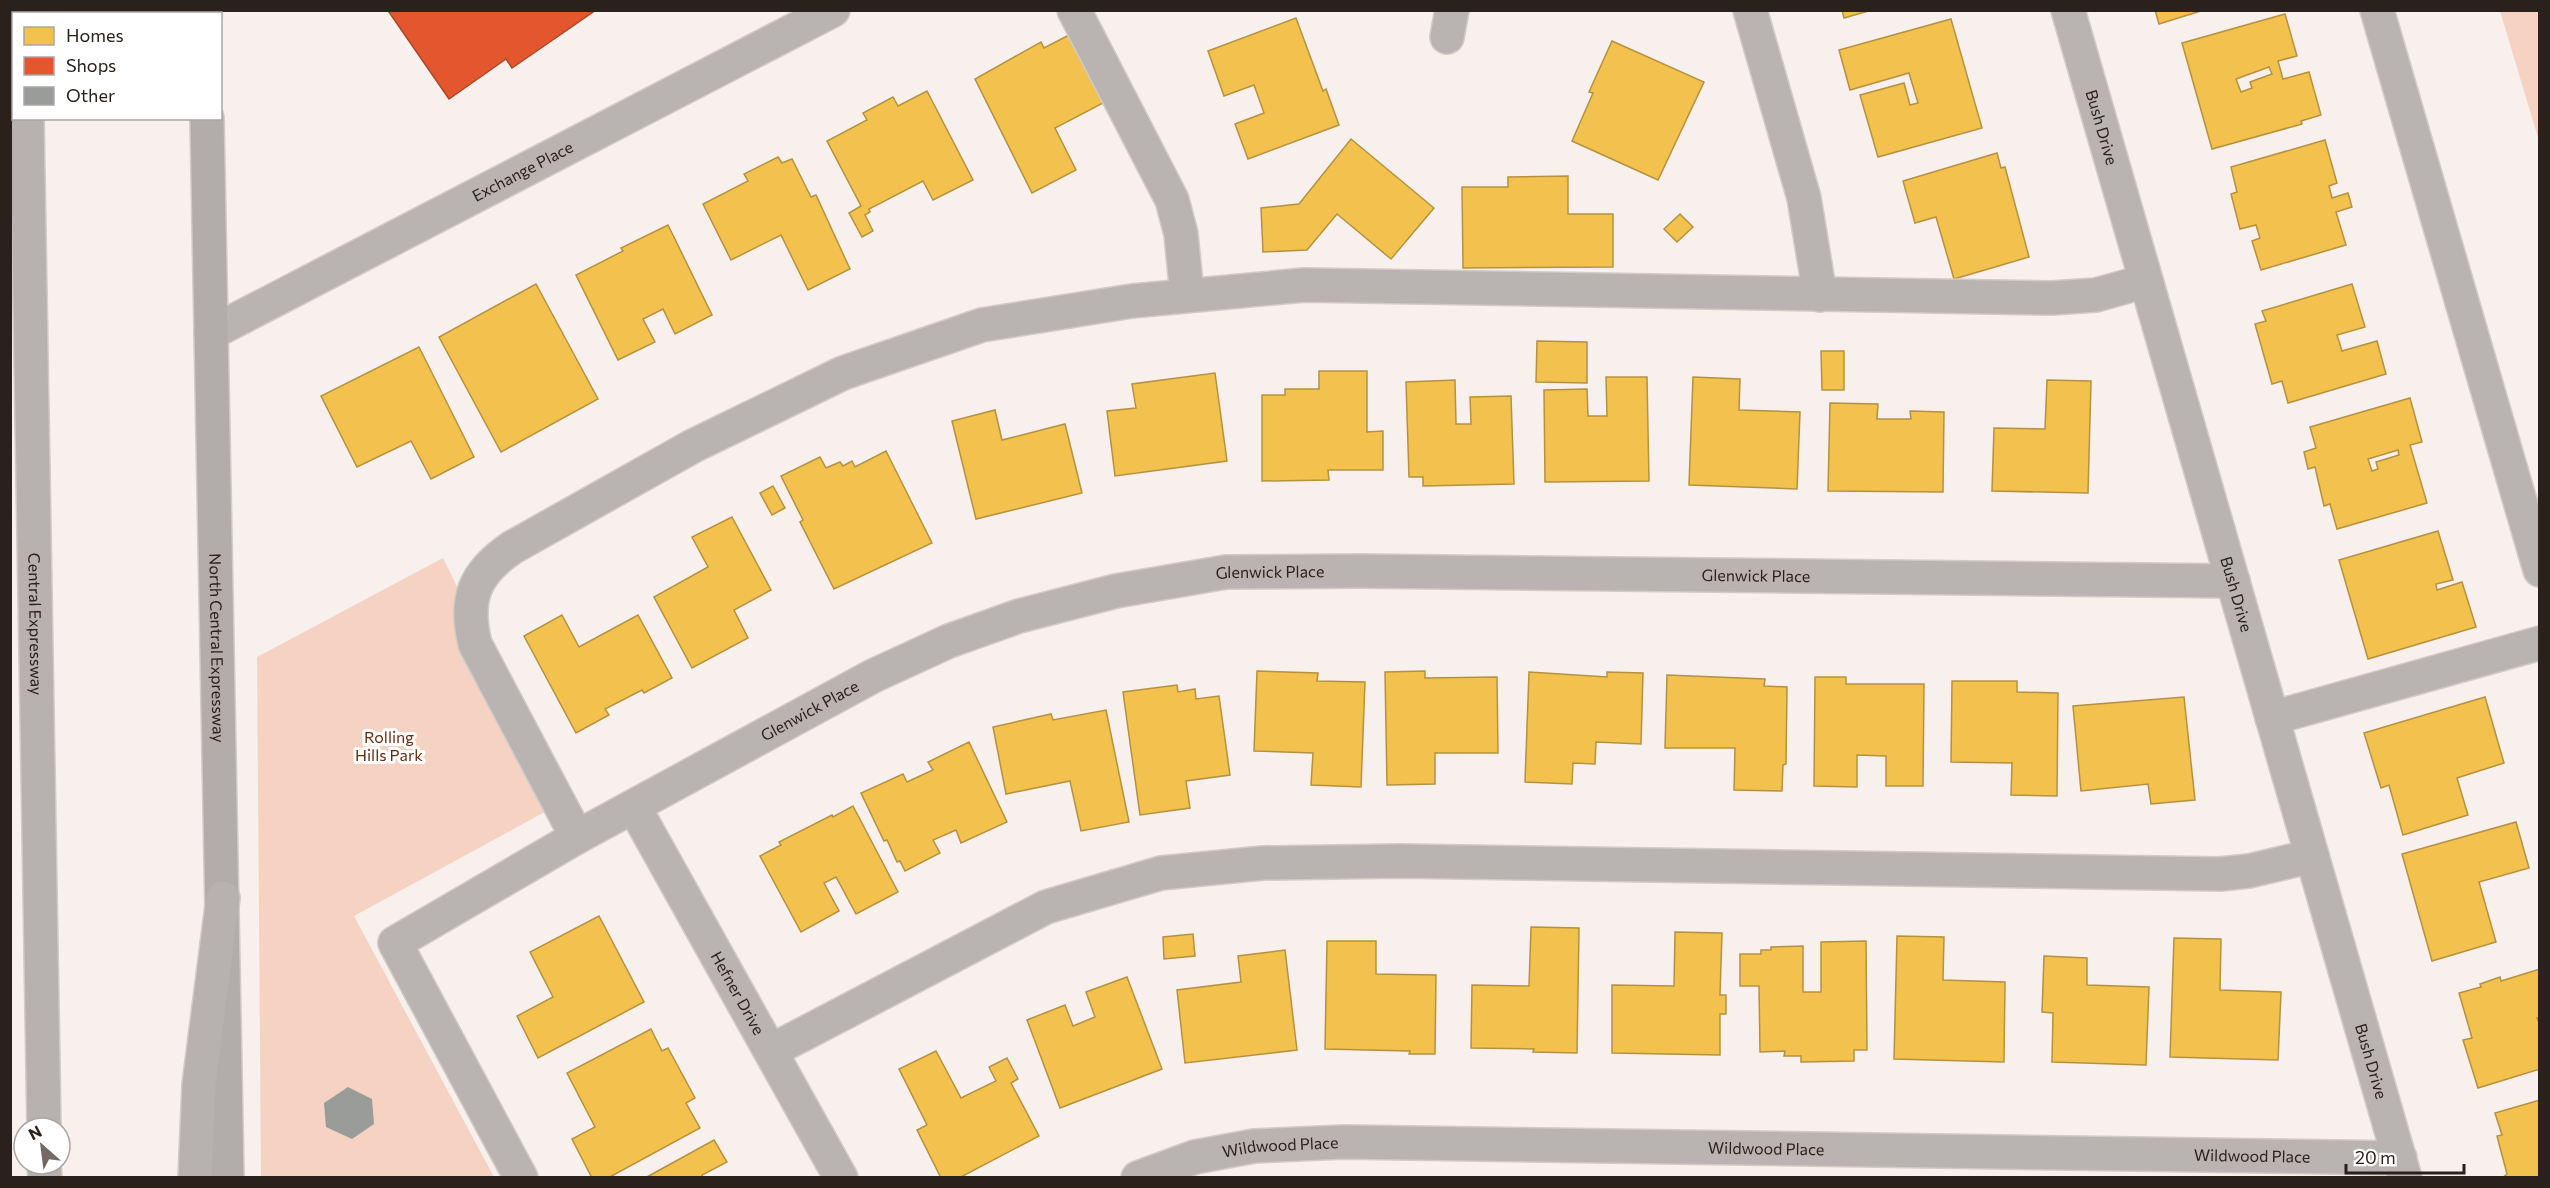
<svg xmlns="http://www.w3.org/2000/svg" width="2550" height="1188" font-family="Commissioner,sans-serif">
<rect width="100%" height="100%" fill="#f8f0ec"/>
<g fill="#f6d2c2">
<path d="M 2500,11 L 2539,11 L 2539,141 Z"/>
<path d="M 443,558 L 563,802 L 354,916 L 494,1177 L 261,1177 L 257,657 Z"/>
</g>
<g fill="#f2c14e" stroke="#b6913f" stroke-width="1.5" fill-rule="evenodd">
<path d="M 1842,10 L 1872,10 L 1844,18 Z"/>
<path d="M 2155,10 L 2204,10 L 2159,24 Z"/>
<path d="M 2285,14 L 2297,56 L 2278,61 L 2283,79 L 2309,72 L 2321,115 L 2301,121 L 2302,124 L 2212,149 L 2182,43 ZM 2269,67 L 2272,74 L 2250,82 L 2252,88 L 2241,92 L 2236,79 Z"/>
<path d="M 1296,18 L 1323,91 L 1326,89 L 1339,125 L 1248,159 L 1235,124 L 1264,113 L 1254,85 L 1224,96 L 1208,51 Z"/>
<path d="M 1951,19 L 1982,128 L 1878,157 L 1860,95 L 1904,83 L 1910,105 L 1918,103 L 1909,73 L 1850,90 L 1839,50 Z"/>
<path d="M 1071,34 L 1105,102 L 1055,128 L 1076,170 L 1032,193 L 975,79 L 1041,42 L 1044,48 Z"/>
<path d="M 1612,41 L 1704,82 L 1658,180 L 1572,141 L 1593,93 L 1589,92 Z"/>
<path d="M 927,91 L 973,180 L 933,200 L 923,181 L 869,209 L 870,212 L 865,215 L 873,231 L 862,237 L 849,213 L 861,206 L 827,141 L 867,120 L 863,113 L 893,97 L 898,106 Z"/>
<path d="M 1351,139 L 1434,208 L 1391,259 L 1337,214 L 1307,250 L 1263,252 L 1261,208 L 1299,204 Z"/>
<path d="M 2325,140 L 2337,183 L 2329,186 L 2332,198 L 2348,193 L 2352,207 L 2336,212 L 2346,245 L 2261,270 L 2252,241 L 2260,238 L 2256,225 L 2240,229 L 2231,194 L 2237,192 L 2231,167 Z"/>
<path d="M 1997,153 L 2001,168 L 2005,167 L 2029,257 L 1954,279 L 1936,217 L 1915,223 L 1903,181 Z"/>
<path d="M 778,157 L 782,163 L 792,159 L 811,197 L 816,195 L 850,269 L 808,290 L 781,235 L 731,260 L 703,204 L 748,181 L 744,174 Z"/>
<path d="M 1568,176 L 1568,214 L 1613,214 L 1613,267 L 1463,268 L 1462,187 L 1508,187 L 1508,177 Z"/>
<path d="M 1680,214 L 1693,227 L 1677,242 L 1664,229 Z"/>
<path d="M 668,225 L 712,315 L 675,334 L 663,309 L 643,319 L 655,342 L 618,360 L 576,275 L 623,251 L 621,248 Z"/>
<path d="M 536,284 L 598,399 L 501,452 L 439,337 Z"/>
<path d="M 2352,284 L 2365,327 L 2337,335 L 2342,351 L 2377,341 L 2386,374 L 2288,403 L 2282,381 L 2272,384 L 2255,324 L 2266,321 L 2262,311 Z"/>
<path d="M 1537,341 L 1587,342 L 1587,383 L 1536,382 Z"/>
<path d="M 419,347 L 474,457 L 431,479 L 411,441 L 357,467 L 321,396 Z"/>
<path d="M 1821,351 L 1844,351 L 1844,390 L 1822,390 Z"/>
<path d="M 1319,371 L 1367,371 L 1367,432 L 1383,431 L 1383,470 L 1328,470 L 1329,480 L 1262,481 L 1262,395 L 1285,395 L 1285,389 L 1319,389 Z"/>
<path d="M 1215,373 L 1227,461 L 1115,476 L 1107,411 L 1136,408 L 1132,384 Z"/>
<path d="M 1606,377 L 1647,377 L 1649,481 L 1545,482 L 1544,390 L 1587,389 L 1588,416 L 1607,416 Z"/>
<path d="M 1693,377 L 1740,379 L 1739,410 L 1800,412 L 1797,489 L 1689,485 Z"/>
<path d="M 1455,380 L 1456,424 L 1471,424 L 1470,397 L 1511,396 L 1514,484 L 1423,486 L 1423,477 L 1409,477 L 1406,382 Z"/>
<path d="M 2047,380 L 2091,381 L 2088,493 L 1992,491 L 1994,428 L 2045,429 Z"/>
<path d="M 2410,398 L 2422,442 L 2410,445 L 2427,503 L 2337,529 L 2330,504 L 2324,506 L 2315,467 L 2308,469 L 2304,452 L 2316,448 L 2310,427 ZM 2398,450 L 2399,455 L 2376,462 L 2378,469 L 2372,471 L 2368,459 Z"/>
<path d="M 1830,403 L 1878,404 L 1877,419 L 1911,419 L 1910,411 L 1944,412 L 1943,492 L 1828,491 Z"/>
<path d="M 995,410 L 1002,440 L 1065,424 L 1082,493 L 976,519 L 952,421 Z"/>
<path d="M 886,451 L 932,543 L 834,589 L 800,522 L 803,520 L 781,476 L 820,457 L 826,468 L 840,462 L 843,466 L 852,461 L 855,467 Z"/>
<path d="M 773,486 L 785,508 L 772,515 L 760,493 Z"/>
<path d="M 732,517 L 771,590 L 734,610 L 748,638 L 692,668 L 654,597 L 708,567 L 692,537 Z"/>
<path d="M 2438,531 L 2453,580 L 2436,584 L 2437,590 L 2462,582 L 2476,627 L 2368,659 L 2339,560 Z"/>
<path d="M 562,615 L 579,647 L 638,615 L 672,678 L 644,693 L 642,690 L 605,709 L 609,715 L 576,733 L 524,636 Z"/>
<path d="M 1257,671 L 1318,673 L 1317,681 L 1365,682 L 1361,787 L 1311,785 L 1313,753 L 1254,751 Z"/>
<path d="M 1425,671 L 1425,678 L 1497,677 L 1498,753 L 1435,753 L 1435,784 L 1387,785 L 1385,672 Z"/>
<path d="M 1529,672 L 1607,677 L 1607,672 L 1643,673 L 1641,744 L 1596,742 L 1595,764 L 1573,763 L 1572,784 L 1525,782 Z"/>
<path d="M 1667,675 L 1765,679 L 1764,686 L 1787,687 L 1786,764 L 1783,765 L 1782,791 L 1734,790 L 1735,748 L 1665,748 Z"/>
<path d="M 1815,677 L 1846,677 L 1846,684 L 1924,684 L 1923,786 L 1886,786 L 1886,756 L 1857,755 L 1857,787 L 1814,786 Z"/>
<path d="M 1952,681 L 2017,681 L 2017,692 L 2058,693 L 2057,796 L 2011,795 L 2012,763 L 1951,762 Z"/>
<path d="M 1177,685 L 1178,692 L 1195,689 L 1196,699 L 1219,696 L 1230,775 L 1186,781 L 1190,808 L 1140,815 L 1123,692 Z"/>
<path d="M 2184,697 L 2195,800 L 2151,804 L 2148,784 L 2081,791 L 2073,706 Z"/>
<path d="M 2485,697 L 2504,763 L 2457,778 L 2468,815 L 2403,835 L 2389,785 L 2381,788 L 2364,733 Z"/>
<path d="M 1106,710 L 1129,822 L 1081,831 L 1070,781 L 1006,794 L 993,727 L 1051,714 L 1053,720 Z"/>
<path d="M 969,742 L 1007,822 L 961,843 L 956,830 L 933,840 L 940,853 L 905,871 L 900,861 L 897,862 L 887,840 L 884,841 L 861,793 L 903,774 L 907,782 L 933,770 L 928,762 Z"/>
<path d="M 853,806 L 898,892 L 856,914 L 836,877 L 824,883 L 839,911 L 801,932 L 760,856 L 781,845 L 779,842 L 832,815 L 833,817 Z"/>
<path d="M 2516,822 L 2529,868 L 2479,882 L 2496,942 L 2432,961 L 2402,854 Z"/>
<path d="M 599,916 L 644,1002 L 538,1058 L 517,1016 L 553,997 L 530,952 Z"/>
<path d="M 1531,927 L 1579,928 L 1577,1053 L 1533,1052 L 1534,1049 L 1471,1048 L 1472,985 L 1529,986 Z"/>
<path d="M 1675,932 L 1722,933 L 1720,995 L 1726,995 L 1726,1014 L 1720,1014 L 1720,1055 L 1612,1053 L 1612,985 L 1674,986 Z"/>
<path d="M 1193,934 L 1195,956 L 1164,959 L 1163,937 Z"/>
<path d="M 1897,936 L 1944,937 L 1943,980 L 2005,982 L 2004,1062 L 1894,1059 Z"/>
<path d="M 2174,938 L 2221,939 L 2220,990 L 2281,992 L 2278,1060 L 2170,1057 Z"/>
<path d="M 1327,941 L 1376,941 L 1376,974 L 1436,975 L 1435,1054 L 1409,1054 L 1410,1051 L 1325,1049 Z"/>
<path d="M 1866,941 L 1867,1050 L 1854,1050 L 1854,1061 L 1801,1062 L 1801,1056 L 1784,1056 L 1785,1051 L 1760,1052 L 1759,986 L 1740,986 L 1740,954 L 1761,954 L 1761,950 L 1771,950 L 1771,947 L 1803,946 L 1803,992 L 1821,992 L 1821,942 Z"/>
<path d="M 1285,950 L 1297,1050 L 1185,1063 L 1177,990 L 1241,982 L 1238,956 Z"/>
<path d="M 2044,956 L 2087,958 L 2087,985 L 2149,987 L 2146,1065 L 2052,1062 L 2053,1013 L 2042,1012 Z"/>
<path d="M 2540,969 L 2540,1017 L 2537,1018 L 2540,1025 L 2540,1069 L 2478,1088 L 2463,1040 L 2472,1038 L 2459,993 L 2481,987 L 2480,984 L 2500,977 L 2501,981 Z"/>
<path d="M 1127,977 L 1162,1069 L 1060,1108 L 1027,1020 L 1065,1005 L 1073,1026 L 1095,1017 L 1086,992 Z"/>
<path d="M 651,1029 L 662,1051 L 668,1048 L 695,1098 L 686,1103 L 700,1128 L 608,1178 L 592,1178 L 572,1139 L 595,1127 L 567,1073 Z"/>
<path d="M 936,1051 L 961,1098 L 996,1081 L 989,1067 L 1007,1058 L 1018,1079 L 1011,1083 L 1039,1136 L 959,1178 L 941,1178 L 917,1130 L 927,1125 L 899,1069 Z"/>
<path d="M 2540,1100 L 2540,1178 L 2502,1178 L 2507,1174 L 2497,1136 L 2502,1135 L 2495,1113 Z"/>
<path d="M 714,1140 L 727,1162 L 702,1175 L 703,1178 L 645,1178 Z"/>
</g>
<path fill="#e4572e" stroke="#ac4729" stroke-width="1.5" d="M 391,10 L 596,10 L 512,68 L 506,59 L 449,99 L 389,12 Z"/>
<path fill="#9a9c99" d="M 348,1087 L 372,1099 L 374,1124 L 352,1139 L 326,1127 L 324,1103 Z"/>
<g fill="none" stroke-linecap="round" stroke-linejoin="round">
<defs>
<g id="minor">
<path d="M 1074,10 L 1172,200 L 1181,234 L 1187,295"/>
<path d="M 1750,10 L 1804,198 L 1820,295"/>
<path id="s1" d="M 2068,10 L 2405,1178"/>
<path d="M 2377,10 L 2540,570"/>
<path d="M 1447,37 L 1452,10"/>
<path id="s2" d="M 211,333 L 833,10"/>
<path d="M 2272,718 L 2540,643"/>
<path id="s3" d="M 634,807 L 841,1178"/>
<path d="M 577,837 L 475,644 C 464,599 474,573 513,547 L 693,446 L 843,373 L 982,325 L 1132,301 L 1304,285 L 2052,298 L 2096,295 L 2146,281"/>
<path d="M 771,1051 L 1046,907 L 1161,873 L 1263,863 L 1400,861 L 2220,874 L 2249,871 L 2312,856"/>
<path id="s4" d="M 521,1178 L 395,943 L 577,837 L 873,676 L 949,641 L 1019,616 L 1116,591 L 1226,572 L 1359,571 L 2233,581"/>
<path id="s5" d="M 1138,1178 L 1195,1157 L 1254,1146 L 1344,1142 L 2400,1158"/>
</g>
<g id="major">
<path d="M 205,10 L 205,14"/>
<path id="s6" d="M 207,118 L 227,1178"/>
</g>
<g id="highway">
<path d="M 25,10 L 25,14"/>
<path id="s7" d="M 27,118 L 44,1128"/>
<path d="M 44,1164 L 45,1178"/>
<path d="M 195,1178 L 199,1085 L 223,898"/>
</g>
</defs>
<use href="#minor" stroke="#d2ccc7" stroke-width="36"/>
<use href="#major" stroke="#d2ccc7" stroke-width="36"/>
<use href="#highway" stroke="#d2ccc7" stroke-width="36"/>
<use href="#minor" stroke="#b9b4b2" stroke-width="33"/>
<use href="#major" stroke="#b2acaa" stroke-width="33"/>
<use href="#highway" stroke="#b7b1af" stroke-width="33"/>
</g>
<g text-anchor="middle" stroke-width="6" stroke-linejoin="round" paint-order="stroke">
<g font-size="16" fill="#2a211c" stroke="#fff">
<text dy="6" stroke="none"><textPath href="#s1" startOffset="122">Bush Drive</textPath></text>
<text dy="6" stroke="none"><textPath href="#s2" startOffset="351">Exchange Place</textPath></text>
<text dy="6" stroke="none"><textPath href="#s4" startOffset="1228">Glenwick Place</textPath></text>
<text dy="6" stroke="none"><textPath href="#s4" startOffset="1714">Glenwick Place</textPath></text>
<text dy="6" stroke="none"><textPath href="#s1" startOffset="608">Bush Drive</textPath></text>
<text dy="6" stroke="none"><textPath href="#s7" startOffset="506">Central Expressway</textPath></text>
<text dy="6" stroke="none"><textPath href="#s6" startOffset="530">North Central Expressway</textPath></text>
<text dy="6" stroke="none"><textPath href="#s4" startOffset="742">Glenwick Place</textPath></text>
<text dy="6" stroke="none"><textPath href="#s3" startOffset="213">Hefner Drive</textPath></text>
<text dy="6" stroke="none"><textPath href="#s1" startOffset="1094">Bush Drive</textPath></text>
<text dy="6" stroke="none"><textPath href="#s5" startOffset="147">Wildwood Place</textPath></text>
<text dy="6" stroke="none"><textPath href="#s5" startOffset="633">Wildwood Place</textPath></text>
<text dy="6" stroke="none"><textPath href="#s5" startOffset="1119">Wildwood Place</textPath></text>
</g>
<g font-size="16" fill="#632c0e" stroke="#fff">
<text x="389" y="743">Rolling<tspan x="389" dy="18">Hills Park</tspan></text>
</g>
</g>
<rect width="2550" height="1188" fill="none" stroke="#2a211c" stroke-width="24"/>
<rect x="12" y="12" width="210" height="108" fill="#ffffff" stroke="#aaa6a4" stroke-width="1.5"/>
<rect x="24" y="27" width="30" height="18" fill="#f2c14e" stroke="#aaa6a4" stroke-width="1.5"/>
<text x="66" y="42" font-size="18" fill="#2a211c">Homes</text>
<rect x="24" y="57" width="30" height="18" fill="#e4572e" stroke="#aaa6a4" stroke-width="1.5"/>
<text x="66" y="72" font-size="18" fill="#2a211c">Shops</text>
<rect x="24" y="87" width="30" height="18" fill="#9a9c99" stroke="#aaa6a4" stroke-width="1.5"/>
<text x="66" y="102" font-size="18" fill="#2a211c">Other</text>
<g transform="translate(42 1146) rotate(332)"><circle r="28" fill="#ffffff" stroke="#aaa6a4" stroke-width="1.5"/>
<path d="M0-4.5L10 22L0 15L-10 22Z" fill="#726965"/>
<text y="-9" font-size="16" font-weight="bold" text-anchor="middle" fill="#2a211c">N</text>
</g>
<path d="M2346 1164v9h118v-9" fill="none" stroke="#2a211c" stroke-width="3"/>
<text x="2355" y="1164" font-size="18" fill="#2a211c" stroke="#ffffff" stroke-width="4.5" paint-order="stroke">20 m</text>
</svg>
